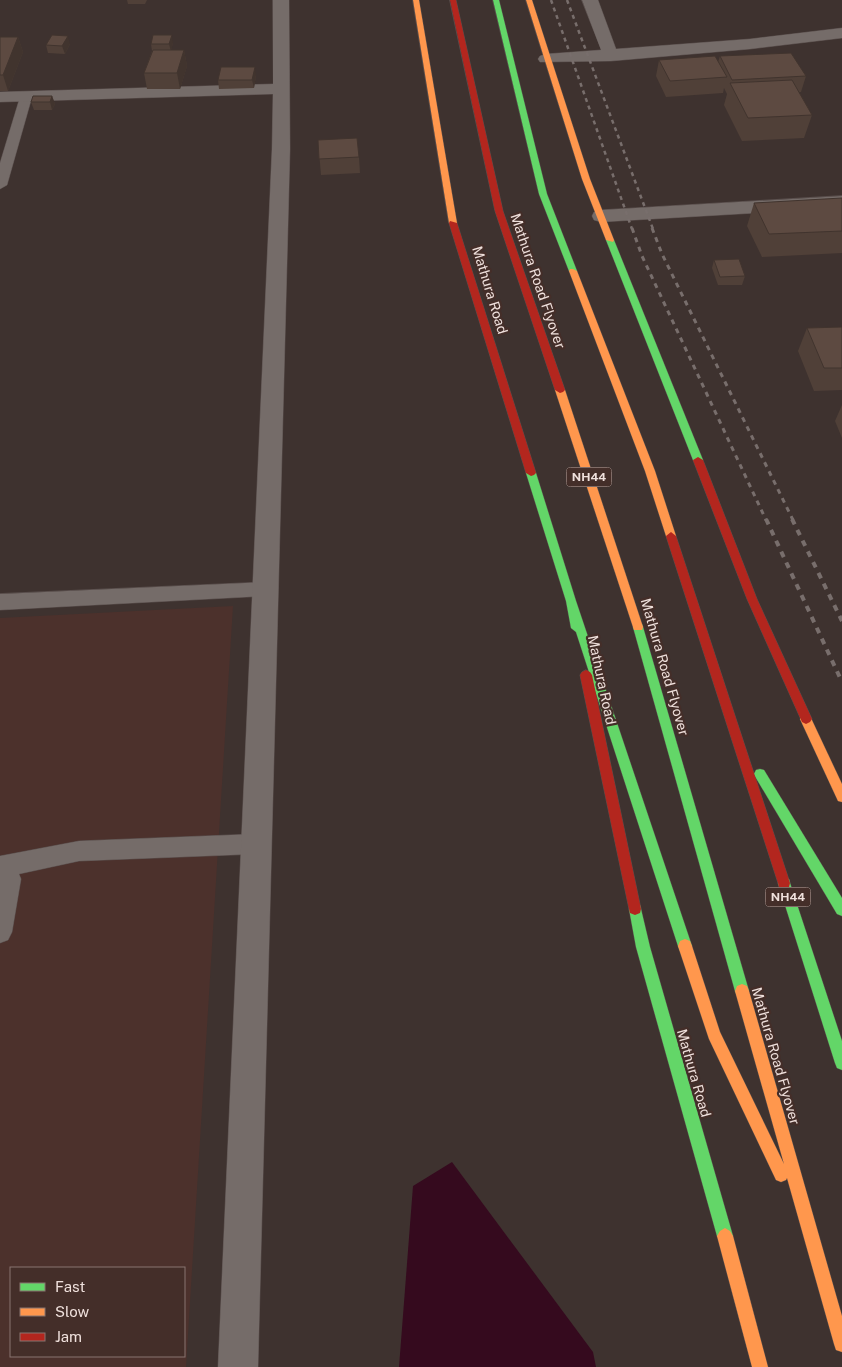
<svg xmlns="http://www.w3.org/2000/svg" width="842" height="1367" font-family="'Public Sans',sans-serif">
<rect width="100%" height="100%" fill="#3e322f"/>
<path fill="#4c312c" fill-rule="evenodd" d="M 233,606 L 186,1367 L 0,1367 L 0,618 ZM 11,1268 L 184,1268 L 184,1356 L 11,1356 Z"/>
<path fill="#350a1e" d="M 452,1162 L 593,1352 L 596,1367 L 399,1367 L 413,1186 Z"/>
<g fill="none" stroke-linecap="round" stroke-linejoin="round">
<defs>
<g id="lane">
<path d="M 26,93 L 32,97 L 7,185 L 0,189 L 0,163 L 20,97 Z"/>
<path d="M 267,582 L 274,584 L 276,589 L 274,594 L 267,596 L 0,610 L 0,594 Z"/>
<path d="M 258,834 L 266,837 L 269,844 L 266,851 L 258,854 L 79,861 L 19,874 L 21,879 L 12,932 L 8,940 L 0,943 L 0,856 L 79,841 Z"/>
</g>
<g id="street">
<path d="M 273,0 L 289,0 L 290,149 L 258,1367 L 218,1367 L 272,149 L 273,94 L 0,102 L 0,92 L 273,84 Z"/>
<path d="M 582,0 L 598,0 L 616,49 L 750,39 L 842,28 L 842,38 L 750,49 L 611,61 L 540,62 L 538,59 L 540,56 L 546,54 L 601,50 Z"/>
<path d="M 842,196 L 842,208 L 601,222 L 594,220 L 592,216 L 594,212 L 601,210 Z"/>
</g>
<g id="fast">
<path d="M 493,0 L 499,0 L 547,194 L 577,271 L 576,273 L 573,273 L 569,271 L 539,194 Z"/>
<path d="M 607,238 L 614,240 L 703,460 L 701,462 L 695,462 L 693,460 L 606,240 Z"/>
<path d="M 531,470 L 536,473 L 576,601 L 692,946 L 690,951 L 685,953 L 680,951 L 678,946 L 576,632 L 571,628 L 566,601 L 526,473 Z"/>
<path d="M 638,623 L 642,624 L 643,627 L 749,991 L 747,996 L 742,998 L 737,996 L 735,991 L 633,627 L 634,624 Z"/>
<path d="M 760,769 L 764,770 L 842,898 L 842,916 L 837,914 L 756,778 L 754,774 L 756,770 Z"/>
<path d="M 784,877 L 789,879 L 790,883 L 842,1041 L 842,1070 L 837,1068 L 835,1063 L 778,883 L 779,879 Z"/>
<path d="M 635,903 L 640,905 L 641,909 L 650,947 L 733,1236 L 730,1241 L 725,1244 L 720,1241 L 717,1236 L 636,947 L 629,909 L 630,905 Z"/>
</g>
<g id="slow">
<path d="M 413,0 L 419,0 L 457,223 L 453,225 L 449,223 Z"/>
<path d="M 526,0 L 532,0 L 590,179 L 614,240 L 613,242 L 606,240 L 582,179 Z"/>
<path d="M 570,269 L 573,269 L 577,271 L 655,471 L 676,536 L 675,539 L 671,540 L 666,536 L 645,471 L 569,271 Z"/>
<path d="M 560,387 L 565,390 L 643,627 L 642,630 L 634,630 L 633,627 L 555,390 Z"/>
<path d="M 806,714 L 810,716 L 842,784 L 842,802 L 838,801 L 800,719 L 802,716 Z"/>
<path d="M 685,939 L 690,941 L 692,946 L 720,1032 L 784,1164 L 735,991 L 737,986 L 742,984 L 747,986 L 749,991 L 842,1316 L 842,1352 L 836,1350 L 834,1344 L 787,1178 L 786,1180 L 781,1182 L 776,1180 L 709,1039 L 678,946 L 680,941 Z"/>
<path d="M 725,1228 L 730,1231 L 733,1236 L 768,1367 L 752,1367 L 717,1236 L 720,1231 Z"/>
</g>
<g id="jam">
<path d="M 450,0 L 456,0 L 503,211 L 565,390 L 563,392 L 560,393 L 555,390 L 495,211 Z"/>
<path d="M 450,221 L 457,223 L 536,473 L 534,475 L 531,476 L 526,473 L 449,223 Z"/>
<path d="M 698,457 L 703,460 L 757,599 L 812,719 L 810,722 L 806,724 L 802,722 L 747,599 L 693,460 Z"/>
<path d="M 671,532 L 676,536 L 790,883 L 789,887 L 784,889 L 779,887 L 778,883 L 666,536 Z"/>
<path d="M 586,670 L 590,672 L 592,675 L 641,909 L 640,913 L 635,915 L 630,913 L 629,909 L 580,675 L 582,672 Z"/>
</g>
</defs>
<use href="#lane" stroke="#594e4c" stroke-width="1"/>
<use href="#street" stroke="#594e4c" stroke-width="1"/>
<use href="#fast" stroke="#594e4c" stroke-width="1"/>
<use href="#slow" stroke="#594e4c" stroke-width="1"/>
<use href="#jam" stroke="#594e4c" stroke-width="1"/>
<use href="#lane" fill="#756c69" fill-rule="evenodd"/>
<use href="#street" fill="#756c69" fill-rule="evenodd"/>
<use href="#fast" fill="#63d668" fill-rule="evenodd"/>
<use href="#slow" fill="#ff974d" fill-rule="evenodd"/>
<use href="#jam" fill="#b3261e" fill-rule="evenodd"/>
<g stroke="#786e6c" stroke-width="2.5" stroke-dasharray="4 4" stroke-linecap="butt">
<path d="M 551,0 L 632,229"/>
<path d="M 567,0 L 653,229"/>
</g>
<g stroke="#786e6c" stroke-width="3" stroke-dasharray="5 5" stroke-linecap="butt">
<path d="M 632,228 L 642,256 L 766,520"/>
<path d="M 652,228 L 662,254 L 793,520"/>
</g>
<g stroke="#786e6c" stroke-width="4" stroke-dasharray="6 6" stroke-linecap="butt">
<path d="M 766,519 L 842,682"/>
<path d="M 792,519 L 842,621"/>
</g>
</g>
<g fill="#504038">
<path d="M 127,0 L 147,0 L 145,4 L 128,4 Z"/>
<path d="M 0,37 L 18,37 L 23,52 L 8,91 L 0,91 Z"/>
<path d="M 173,43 L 171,50 L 184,50 L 187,66 L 180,89 L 147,89 L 144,73 L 152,51 L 151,44 Z"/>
<path d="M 70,44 L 65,54 L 48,53 L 46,45 Z"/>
<path d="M 720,56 L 806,76 L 801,92 L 799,92 L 812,115 L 804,138 L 742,141 L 724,105 L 727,94 L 724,88 L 723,93 L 666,97 L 656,76 L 659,60 L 718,62 Z"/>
<path d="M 256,75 L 254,88 L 219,89 L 218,80 Z"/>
<path d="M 52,96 L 55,104 L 52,110 L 34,110 L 31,102 Z"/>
<path d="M 318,140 L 359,157 L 360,173 L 321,175 Z"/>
<path d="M 842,199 L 842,253 L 762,257 L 747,226 L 754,203 Z"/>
<path d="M 714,260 L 745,276 L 742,285 L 718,285 L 712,268 Z"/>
<path d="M 842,327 L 842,390 L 814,391 L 798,351 L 807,328 Z"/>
<path d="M 842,405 L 842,438 L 835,421 Z"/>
</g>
<g fill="#41342e">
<path d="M 172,35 L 173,43 L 171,52 L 169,44 Z"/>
<path d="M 68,36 L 70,44 L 65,54 L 62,46 Z"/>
<path d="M 18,37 L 23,52 L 8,91 L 3,75 Z"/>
<path d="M 184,50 L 187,66 L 180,89 L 177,73 Z"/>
<path d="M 255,67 L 256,75 L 254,88 L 252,80 Z"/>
<path d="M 52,96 L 55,104 L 52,110 L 50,102 Z"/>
</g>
<g fill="#5d4a41" stroke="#41342e">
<path d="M 52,35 L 68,36 L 62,46 L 46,45 Z"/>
<path d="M 153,35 L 172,35 L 169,44 L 151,44 Z"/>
<path d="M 0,37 L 18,37 L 3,75 L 0,75 Z"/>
<path d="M 153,50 L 184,50 L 177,73 L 144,73 Z"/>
<path d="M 791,53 L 806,76 L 732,80 L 720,56 Z"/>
<path d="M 715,56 L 727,77 L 670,81 L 659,60 Z"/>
<path d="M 221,67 L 255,67 L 252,80 L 218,80 Z"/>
<path d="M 792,80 L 812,115 L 748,118 L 730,83 Z"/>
<path d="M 33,96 L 52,96 L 50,102 L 31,102 Z"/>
<path d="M 357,138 L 359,157 L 319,159 L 318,140 Z"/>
<path d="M 842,198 L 842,231 L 769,234 L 754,203 Z"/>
<path d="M 739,259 L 745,276 L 720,277 L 714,260 Z"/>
<path d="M 842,327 L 842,368 L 824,368 L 807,328 Z"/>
</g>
<g text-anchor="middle" stroke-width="4.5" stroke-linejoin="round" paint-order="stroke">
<g fill="#442e29" stroke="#bcaba6" stroke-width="1">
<rect x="566.5" y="467.5" width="45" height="19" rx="4"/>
<rect x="765.5" y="887.5" width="45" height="19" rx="4"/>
</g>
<g font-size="12" font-weight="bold" fill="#efe0dc">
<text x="589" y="481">NH44</text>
<text x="788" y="901">NH44</text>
</g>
<g font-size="14" fill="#efe0dc" stroke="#442e29">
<text transform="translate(538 281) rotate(71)" y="5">Mathura Road Flyover</text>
<text transform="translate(490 290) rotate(73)" y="5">Mathura Road</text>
<text transform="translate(665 667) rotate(74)" y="5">Mathura Road Flyover</text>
<text transform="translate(602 680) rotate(78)" y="5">Mathura Road</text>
<text transform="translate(776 1056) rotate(74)" y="5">Mathura Road Flyover</text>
<text transform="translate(694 1073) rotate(74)" y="5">Mathura Road</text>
</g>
</g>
<rect x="10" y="1267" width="175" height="90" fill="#442e29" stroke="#887571"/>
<rect x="20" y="1283" width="25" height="8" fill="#63d668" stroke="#887571"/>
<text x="55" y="1292" font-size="15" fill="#efe0dc">Fast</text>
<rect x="20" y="1308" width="25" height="8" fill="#ff974d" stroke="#887571"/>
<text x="55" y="1317" font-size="15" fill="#efe0dc">Slow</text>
<rect x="20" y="1333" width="25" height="8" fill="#b3261e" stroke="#887571"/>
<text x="55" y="1342" font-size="15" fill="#efe0dc">Jam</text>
</svg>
